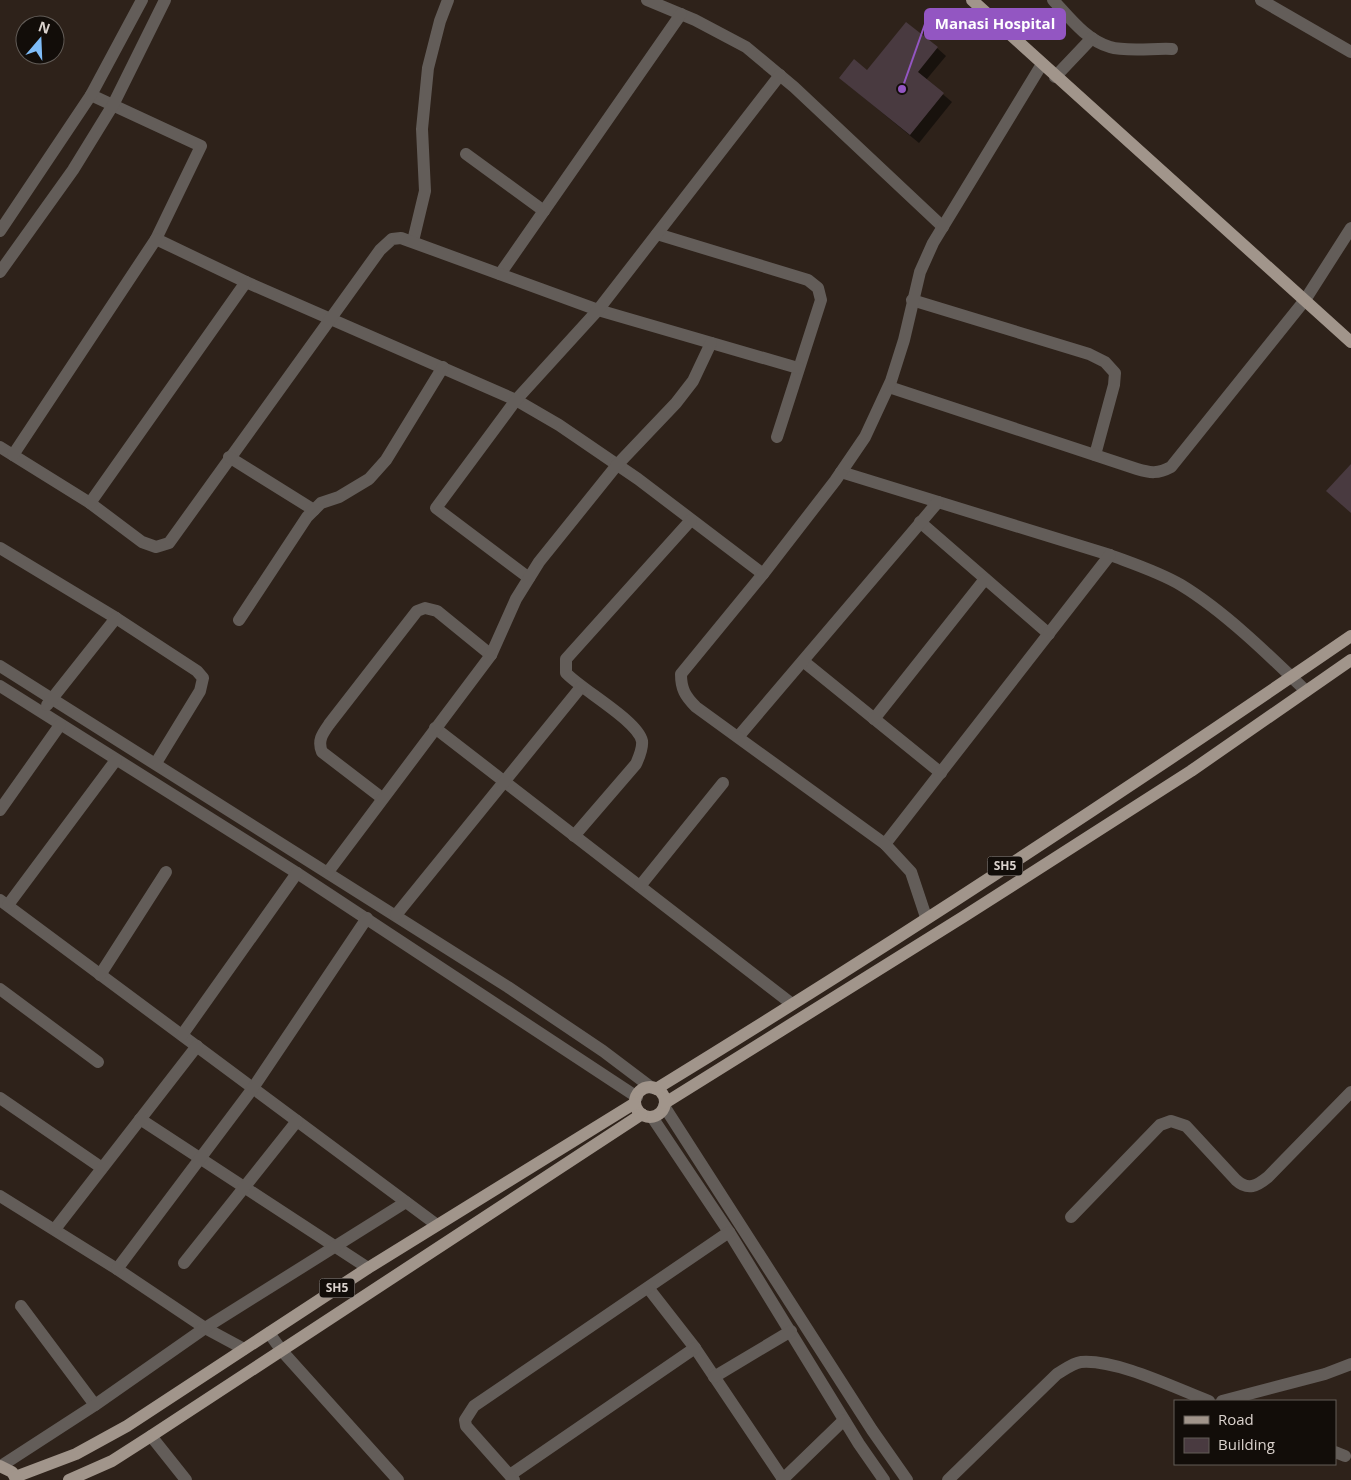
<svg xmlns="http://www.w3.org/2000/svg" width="1351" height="1480" font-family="'Open Sans',sans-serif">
<rect width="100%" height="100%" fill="#2e221a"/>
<path fill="#0007" d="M 937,48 L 946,56 L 926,80 L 952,102 L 919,143 L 840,78 L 868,72 Z"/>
<g fill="#493a40">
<path d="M 906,22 L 938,47 L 918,72 L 944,93 L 910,135 L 839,78 L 854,59 L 867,70 Z"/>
<path d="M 1351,464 L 1351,513 L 1326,491 Z"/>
</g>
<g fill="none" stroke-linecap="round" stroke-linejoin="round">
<g stroke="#635d59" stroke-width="12">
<path d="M 647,0 L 695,20 L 746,47 L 794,87 L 943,227"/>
<path d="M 1053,0 C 1069,17 1086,40 1110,47 C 1125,52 1155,48 1172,49"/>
<path d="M 1261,0 L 1351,52"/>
<path d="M 1055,77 L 1092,38"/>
<path d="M 91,95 L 201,146 L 156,239 L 246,282 L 516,400 L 559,425 L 638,479 L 763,574"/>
<path d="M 466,154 L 544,211"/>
<path d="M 0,231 L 91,95 L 142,0"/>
<path d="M 657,234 L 808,280 L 818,288 L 821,300 L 777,437"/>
<path d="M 413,241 L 425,191 L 422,129 L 428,68 L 440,21 L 448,0"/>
<path d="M 0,272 L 73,170 L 113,105 L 165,0"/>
<path d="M 500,274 L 681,14"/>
<path d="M 912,300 L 1089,354 L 1105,362 L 1115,373 L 1114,385 L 1095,455"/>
<path d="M 889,387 L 1137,469 C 1150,473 1158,474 1171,467 L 1305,300 L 1351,228"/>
<path d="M 0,447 L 90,503 L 142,542 L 156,547 L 169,543 L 380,250 L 392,239 L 401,238 L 598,310 L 798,368"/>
<path d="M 13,455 L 156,239"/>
<path d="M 229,457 L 314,510"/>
<path d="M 841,472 L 1110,555 C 1134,564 1159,572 1181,585 C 1224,611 1270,656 1306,691"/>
<path d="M 90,503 L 246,282"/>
<path d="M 920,522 L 1049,634"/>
<path d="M 0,548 L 116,618 L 197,671 L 203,678 L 200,691 L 156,763"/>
<path d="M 529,578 L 436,508 L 516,400 L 598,310 L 780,75"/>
<path d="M 239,620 L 307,517 L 321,503 L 339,497 L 369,479 L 386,460 L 443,367"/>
<path d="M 803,661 L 941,773"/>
<path d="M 0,666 L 508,987 L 603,1051 L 652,1088"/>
<path d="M 0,686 L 297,873 L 637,1097"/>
<path d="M 47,705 L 116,618"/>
<path d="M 874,719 L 985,579"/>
<path d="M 435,728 L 792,1004"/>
<path d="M 738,737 L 938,502"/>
<path d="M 382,798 L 322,752 C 317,740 323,733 330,723 L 417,611 L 425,608 L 437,611 L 491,655"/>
<path d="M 0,810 L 60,725"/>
<path d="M 574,836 L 636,764 C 639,757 643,749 642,741 C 638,721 582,690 566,673 L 566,659 L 691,520"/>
<path d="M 885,844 L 1110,555"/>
<path d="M 328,872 L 491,655 L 516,599 L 539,562 L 617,465 L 676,403 L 693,381 L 711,343"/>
<path d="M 640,886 L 723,783"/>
<path d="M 0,900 L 437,1225"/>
<path d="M 8,905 L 116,760"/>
<path d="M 396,915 L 581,687"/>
<path d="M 926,917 L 911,872 L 885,844 L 696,707 C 685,696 681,689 681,674 L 763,574 L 835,481 L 865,437 L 891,381 L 904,340 L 920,272 L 933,243 L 1042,64"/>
<path d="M 100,975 L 166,872"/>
<path d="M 0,989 L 98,1062"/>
<path d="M 182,1035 L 297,873"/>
<path d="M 0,1098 L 102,1168"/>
<path d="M 664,1106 L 872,1430 L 907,1480"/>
<path d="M 652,1117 L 729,1232 L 859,1444 L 884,1480"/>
<path d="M 140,1119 L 368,1268"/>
<path d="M 0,1196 L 117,1269 L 205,1328 L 244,1349"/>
<path d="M 1071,1217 L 1160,1125 L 1171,1121 L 1186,1126 L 1236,1180 C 1248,1191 1257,1186 1268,1177 L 1351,1092"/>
<path d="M 55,1229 L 197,1046"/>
<path d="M 184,1263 L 297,1121"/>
<path d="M 117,1269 L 253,1088 L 367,918"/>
<path d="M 649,1289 L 695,1348 L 783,1479"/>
<path d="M 21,1306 L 95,1405"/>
<path d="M 269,1333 L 282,1351 L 398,1480"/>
<path d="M 714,1377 L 791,1331"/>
<path d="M 1222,1401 L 1325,1374 L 1351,1364"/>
<path d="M 151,1436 L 186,1480"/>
<path d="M 1335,1452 L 1345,1456"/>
<path d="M 1,1466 L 95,1405 L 205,1328 L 406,1202"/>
<path d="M 510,1475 L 695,1348"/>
<path d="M 514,1480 L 466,1426 L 465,1420 L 474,1406 L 729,1232"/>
<path d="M 782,1480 L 844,1420"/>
<path d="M 948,1480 L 1057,1374 C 1064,1370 1073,1363 1081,1362 C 1116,1359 1175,1388 1209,1401"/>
</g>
<g stroke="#a1958b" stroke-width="12">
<path d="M 972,0 L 1351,342"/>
<circle cx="650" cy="1102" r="15"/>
<path d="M 656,1089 C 891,945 1124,792 1351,636"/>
<path d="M 665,1103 L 963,917 L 1191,771 L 1351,660"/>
<path d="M 0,1466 L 12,1472 L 17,1480"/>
<path d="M 15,1477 L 76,1454 L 127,1426 L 368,1268 L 635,1103"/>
<path d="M 69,1480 L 112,1461 L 151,1436 L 642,1114"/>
</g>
</g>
<g text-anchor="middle" stroke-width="5" stroke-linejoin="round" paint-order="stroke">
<g fill="#120d09" stroke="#9e9792" stroke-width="1">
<rect x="987.5" y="856.5" width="35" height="19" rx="4"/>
<rect x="319.5" y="1278.5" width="35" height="19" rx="4"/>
</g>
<g font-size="12" font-weight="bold" fill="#dad2cd">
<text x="1005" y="870">SH5</text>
<text x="337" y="1292">SH5</text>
</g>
</g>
<path fill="none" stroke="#9356c2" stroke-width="2" d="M902 89L925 24"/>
<circle fill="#9356c2" stroke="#120d09" stroke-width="2" cx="902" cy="89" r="5"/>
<rect fill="#9356c2" stroke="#9356c2" stroke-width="2" x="925" y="9" width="140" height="30" rx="5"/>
<g font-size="15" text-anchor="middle" font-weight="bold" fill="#fff">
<text x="995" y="29">Manasi Hospital</text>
</g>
<rect x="1174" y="1400" width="162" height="65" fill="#120d09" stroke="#625c57"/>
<rect x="1184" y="1416" width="25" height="8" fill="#a1958b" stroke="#625c57"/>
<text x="1218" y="1425" font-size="15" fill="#dad2cd">Road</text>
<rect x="1184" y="1438" width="25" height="15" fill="#493a40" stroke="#625c57"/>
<text x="1218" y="1450" font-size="15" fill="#dad2cd">Building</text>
<g transform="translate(40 40) rotate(19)"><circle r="24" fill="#120d09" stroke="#625c57"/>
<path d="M0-4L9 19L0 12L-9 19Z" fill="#7fbdf9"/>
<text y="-8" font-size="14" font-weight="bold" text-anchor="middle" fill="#dad2cd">N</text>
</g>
</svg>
